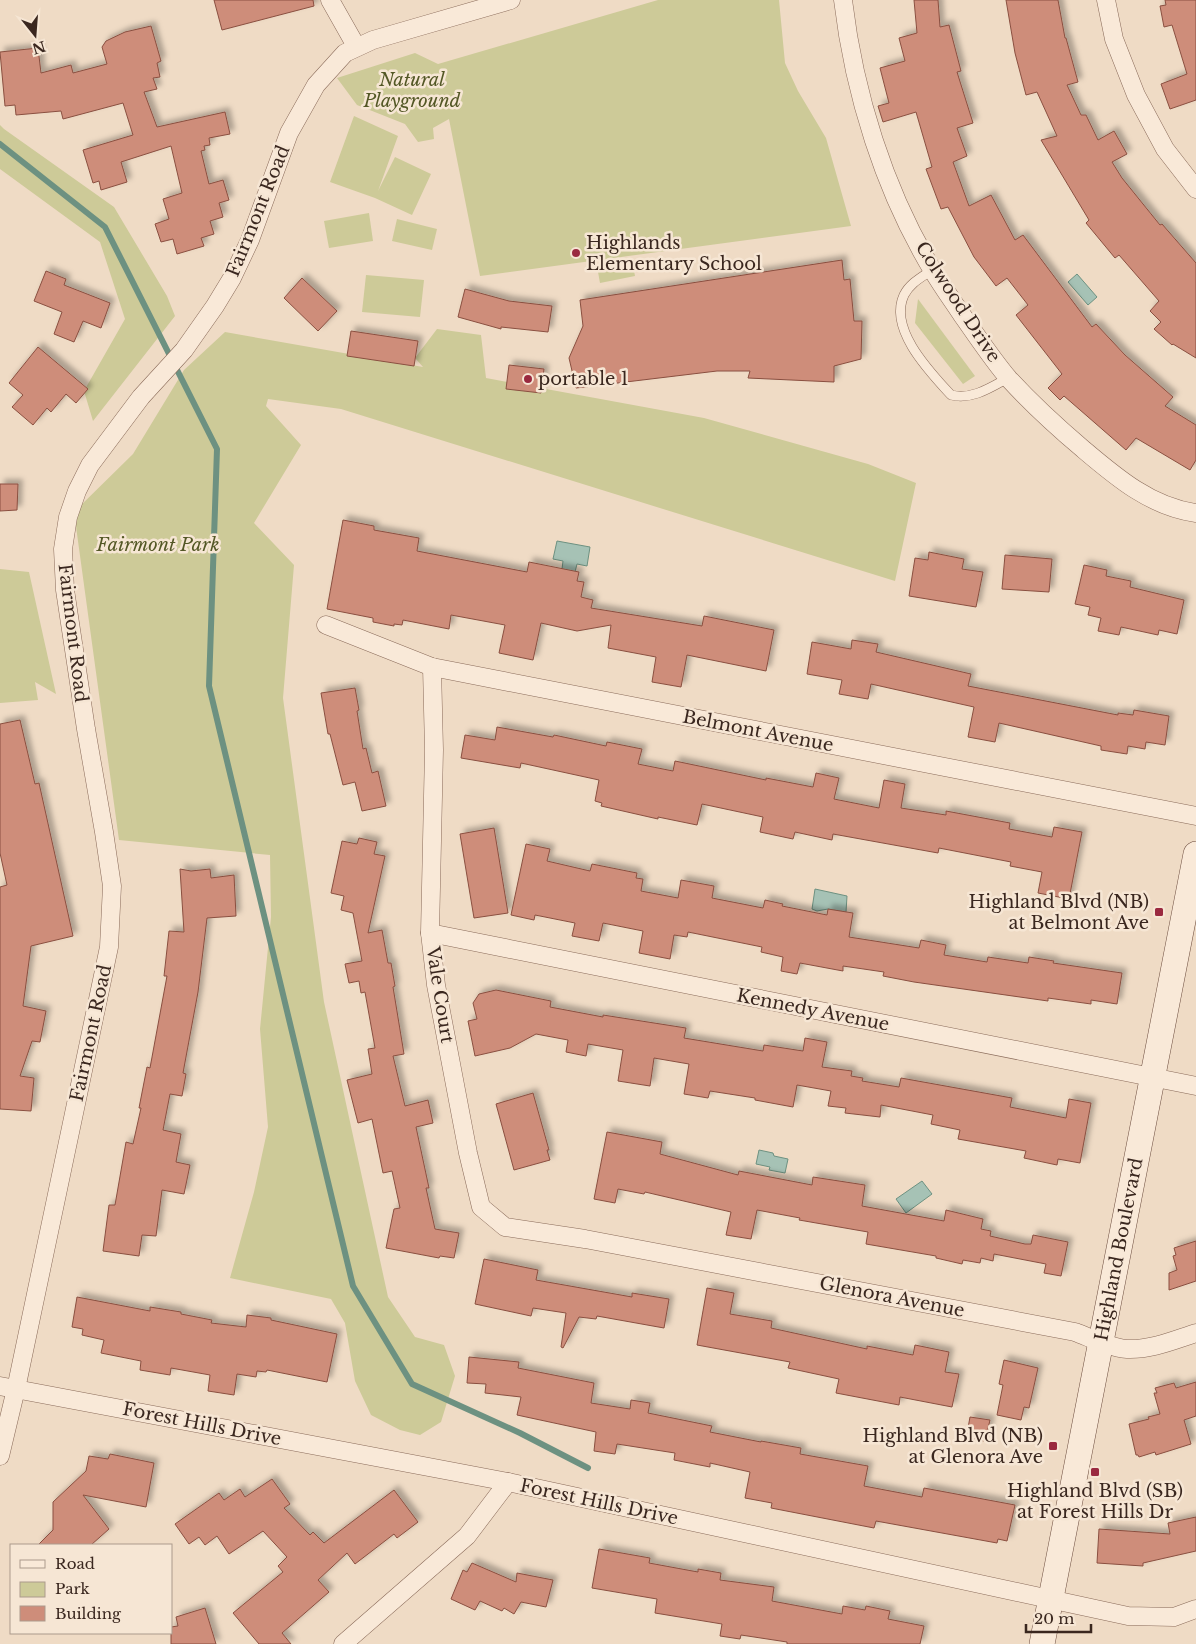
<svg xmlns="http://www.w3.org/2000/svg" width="1196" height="1644" font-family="'Libre Baskerville',serif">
<defs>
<filter id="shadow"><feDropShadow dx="4.5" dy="-4.5" stdDeviation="2.5" flood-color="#0004"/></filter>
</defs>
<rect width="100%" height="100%" fill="#efdbc5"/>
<g fill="#cdca98">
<path d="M 658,0 L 779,0 L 785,63 L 798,91 L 826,138 L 851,226 L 480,276 L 449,119 L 433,128 L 434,139 L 418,142 L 405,124 L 357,105 L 337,78 L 415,53 L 438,64 Z"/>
<path d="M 354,116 L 398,136 L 378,191 L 395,157 L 431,174 L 412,215 L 375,198 L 330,182 Z"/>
<path d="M 0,125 L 4,129 L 114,207 L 167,296 L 175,316 L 93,421 L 84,391 L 125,319 L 100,242 L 0,169 Z"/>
<path d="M 369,213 L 373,241 L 329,248 L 324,221 Z"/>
<path d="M 397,219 L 437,229 L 432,250 L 392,241 Z"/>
<path d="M 633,265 L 635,276 L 600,283 L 598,272 Z"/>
<path d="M 366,275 L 424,280 L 420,317 L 362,312 Z"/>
<path d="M 918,299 L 975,376 L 963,384 L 915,323 Z"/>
<path d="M 437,329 L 481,335 L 486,378 L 704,418 L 868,464 L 916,483 L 895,581 L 341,409 L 268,399 L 266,406 L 301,445 L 254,523 L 294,565 L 283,698 L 324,1002 L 388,1297 L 415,1337 L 444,1345 L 455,1376 L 441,1422 L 420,1435 L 400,1430 L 371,1415 L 355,1381 L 345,1323 L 331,1299 L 230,1278 L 254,1192 L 268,1127 L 260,1029 L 271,917 L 270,855 L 119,840 L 74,512 L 133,454 L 184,370 L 225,332 L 423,367 L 415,358 Z"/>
<path d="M 0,569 L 29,572 L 56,694 L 35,682 L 38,700 L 0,703 Z"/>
</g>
<g fill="#a6c2b5" stroke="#6d9181">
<path d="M 1077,274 L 1097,297 L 1088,305 L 1068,282 Z"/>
<path d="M 557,541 L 590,547 L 587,566 L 577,564 L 575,572 L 562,569 L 563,561 L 553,559 Z"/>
<path d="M 815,889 L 847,896 L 846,912 L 828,909 L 817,911 L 812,909 Z"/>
<path d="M 759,1150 L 773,1153 L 774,1156 L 788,1159 L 785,1173 L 769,1170 L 770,1167 L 756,1164 Z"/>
<path d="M 922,1181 L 932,1194 L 906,1213 L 896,1199 Z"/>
</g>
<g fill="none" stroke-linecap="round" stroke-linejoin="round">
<path stroke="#6d9181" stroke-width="6" d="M 0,144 L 105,227 L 217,449 L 209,686 L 353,1286 L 412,1384 L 520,1433 L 588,1468"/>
</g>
<g fill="#ce8d7a" stroke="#8a4f40" filter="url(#shadow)">
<path d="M 214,0 L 313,0 L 314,6 L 222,30 Z"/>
<path d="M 914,0 L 938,0 L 940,27 L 949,25 L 961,71 L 957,72 L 973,123 L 957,128 L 967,156 L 953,162 L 969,206 L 991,195 L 1015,240 L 1023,235 L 1092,327 L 1096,324 L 1125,355 L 1173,397 L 1165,406 L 1196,425 L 1196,460 L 1190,470 L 1136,438 L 1126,450 L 1064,396 L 1060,400 L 1048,388 L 1062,374 L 1016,315 L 1028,305 L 1007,278 L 996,286 L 974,257 L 948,207 L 941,209 L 926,169 L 932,167 L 916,112 L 883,122 L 878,106 L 889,103 L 880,68 L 905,61 L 899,38 L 917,33 Z"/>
<path d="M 1006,0 L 1058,0 L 1065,38 L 1066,38 L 1078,82 L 1067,85 L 1081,115 L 1086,115 L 1098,140 L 1114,131 L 1127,154 L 1112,162 L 1122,178 L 1160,225 L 1162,224 L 1196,263 L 1196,358 L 1173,344 L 1172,345 L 1154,329 L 1161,322 L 1150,311 L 1159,301 L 1119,255 L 1115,258 L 1086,223 L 1089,220 L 1041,140 L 1057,136 L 1037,92 L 1026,95 L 1015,53 Z"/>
<path d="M 1165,0 L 1196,0 L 1196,100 L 1170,109 L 1161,84 L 1187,74 L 1172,25 L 1164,27 L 1160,6 L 1166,5 Z"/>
<path d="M 151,26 L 161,61 L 157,63 L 160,77 L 153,78 L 157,89 L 144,92 L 157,127 L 225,112 L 230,134 L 209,138 L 210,145 L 204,146 L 205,150 L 201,151 L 209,184 L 223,180 L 229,200 L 219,203 L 223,217 L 210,221 L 214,234 L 201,238 L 204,246 L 177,254 L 173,239 L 161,242 L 155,224 L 169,219 L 163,199 L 182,193 L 171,146 L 121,162 L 127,182 L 101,190 L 99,181 L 93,183 L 83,150 L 133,135 L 123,103 L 63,119 L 61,111 L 16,115 L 15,105 L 5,106 L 0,52 L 38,48 L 41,73 L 71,65 L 73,73 L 107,64 L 102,47 L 106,41 L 125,32 Z"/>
<path d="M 842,260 L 844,280 L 850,279 L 854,321 L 862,321 L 861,359 L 834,366 L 834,382 L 748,378 L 750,371 L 717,371 L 576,388 L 569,358 L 583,326 L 580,300 Z"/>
<path d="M 46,271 L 66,279 L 64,285 L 110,303 L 101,328 L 83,321 L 74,342 L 54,334 L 62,312 L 34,301 Z"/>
<path d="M 302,278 L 337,311 L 318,331 L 284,298 Z"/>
<path d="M 465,289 L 509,301 L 552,306 L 548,332 L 501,327 L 501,329 L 458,317 Z"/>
<path d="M 351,331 L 418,341 L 414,366 L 347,356 Z"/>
<path d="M 38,347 L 88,389 L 76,403 L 66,394 L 51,412 L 47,408 L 33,425 L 12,407 L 23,395 L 9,383 Z"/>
<path d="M 509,365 L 544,369 L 541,393 L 506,389 Z"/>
<path d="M 0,484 L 18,484 L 17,510 L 0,511 Z"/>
<path d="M 343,520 L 374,526 L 374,530 L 419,538 L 417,551 L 527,572 L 529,562 L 579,572 L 577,581 L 584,582 L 581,597 L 593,600 L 591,608 L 702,626 L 704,616 L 774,630 L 766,671 L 687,655 L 681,687 L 652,682 L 656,657 L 608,648 L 611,625 L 577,631 L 541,623 L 533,660 L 499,653 L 505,625 L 451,615 L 449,629 L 403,620 L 402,625 L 394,624 L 394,626 L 373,622 L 373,618 L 327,609 Z"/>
<path d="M 929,552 L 964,559 L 962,569 L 983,572 L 976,607 L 909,596 L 915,558 L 928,560 Z"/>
<path d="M 1005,555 L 1052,559 L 1049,592 L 1002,589 Z"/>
<path d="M 1084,565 L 1107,570 L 1106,576 L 1131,581 L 1130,587 L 1184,600 L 1177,634 L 1159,630 L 1158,635 L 1121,627 L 1119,635 L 1098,631 L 1101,618 L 1088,615 L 1090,607 L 1075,604 Z"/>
<path d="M 852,640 L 878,644 L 876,652 L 971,674 L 968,686 L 1118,715 L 1118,713 L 1133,715 L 1134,710 L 1169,716 L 1165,745 L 1146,742 L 1145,749 L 1128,746 L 1127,754 L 1101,750 L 1101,746 L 999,723 L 995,742 L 968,737 L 974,707 L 871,684 L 868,699 L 839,694 L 842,680 L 807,674 L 812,642 L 851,649 Z"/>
<path d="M 355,688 L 359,710 L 357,711 L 363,749 L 366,748 L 372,773 L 378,771 L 386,806 L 362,811 L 355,782 L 343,785 L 330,734 L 328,734 L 321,693 Z"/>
<path d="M 20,720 L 35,784 L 39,783 L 73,936 L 31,946 L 23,1006 L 46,1011 L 40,1042 L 32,1041 L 20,1076 L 34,1078 L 31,1111 L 0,1109 L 0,887 L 7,885 L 0,853 L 0,724 Z"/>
<path d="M 497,727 L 553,737 L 554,735 L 606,746 L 607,742 L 642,749 L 638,764 L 673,771 L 675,761 L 766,780 L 766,778 L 813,787 L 816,773 L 839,778 L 834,799 L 879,808 L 884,780 L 905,784 L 901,808 L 946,815 L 946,811 L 1010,823 L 1009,829 L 1052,837 L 1054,827 L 1082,832 L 1069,899 L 1038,893 L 1042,872 L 1010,866 L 1011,862 L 939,848 L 938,853 L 833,834 L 832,840 L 795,832 L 793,839 L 760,832 L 763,817 L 702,804 L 697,825 L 658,817 L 658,819 L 601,806 L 602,803 L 595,801 L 599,780 L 521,763 L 520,768 L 461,758 L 465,735 L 495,740 Z"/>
<path d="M 494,828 L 508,913 L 474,918 L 460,834 Z"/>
<path d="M 359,838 L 377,842 L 374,854 L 385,856 L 368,933 L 382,930 L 388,963 L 391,963 L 395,986 L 393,987 L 404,1054 L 393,1056 L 405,1106 L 428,1100 L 433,1123 L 416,1127 L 429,1188 L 426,1188 L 435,1229 L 459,1233 L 454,1258 L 440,1256 L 439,1258 L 386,1248 L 394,1209 L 400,1208 L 392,1171 L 383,1173 L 372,1119 L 358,1123 L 347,1080 L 372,1074 L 368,1049 L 375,1048 L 365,992 L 361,993 L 359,981 L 349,983 L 345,964 L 362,961 L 353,913 L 341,910 L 344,896 L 331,893 L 342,841 L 357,844 Z"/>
<path d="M 526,844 L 550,849 L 547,861 L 590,871 L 592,864 L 637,873 L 636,878 L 643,879 L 641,891 L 678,898 L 681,880 L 714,886 L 712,898 L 763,908 L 765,900 L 783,904 L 782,906 L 827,915 L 828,909 L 853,913 L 849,937 L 919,948 L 921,940 L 946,945 L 944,955 L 987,962 L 988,957 L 1028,963 L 1029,957 L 1054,961 L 1053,963 L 1122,973 L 1117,1004 L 1091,1000 L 1091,1004 L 1048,998 L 1048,1001 L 914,982 L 883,976 L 884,972 L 843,966 L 843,971 L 800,963 L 797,974 L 781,971 L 783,957 L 761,952 L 762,947 L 688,932 L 687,937 L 674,935 L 670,959 L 639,953 L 643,931 L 603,923 L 599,941 L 572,936 L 575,923 L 535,915 L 534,920 L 511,915 Z"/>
<path d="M 180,869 L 191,871 L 210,869 L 211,878 L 234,875 L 236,916 L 207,918 L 198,992 L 183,1073 L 186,1074 L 182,1096 L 170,1094 L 163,1130 L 181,1134 L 176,1162 L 190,1165 L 184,1194 L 162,1190 L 156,1236 L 142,1235 L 139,1256 L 103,1251 L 109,1205 L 115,1205 L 126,1142 L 133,1144 L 141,1108 L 139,1108 L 147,1067 L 150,1068 L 167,976 L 164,976 L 169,931 L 184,932 Z"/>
<path d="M 496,990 L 551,1001 L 550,1007 L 603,1017 L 603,1015 L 686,1028 L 684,1038 L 763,1051 L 764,1045 L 803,1051 L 805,1038 L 827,1042 L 822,1067 L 852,1071 L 851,1076 L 863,1078 L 862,1081 L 899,1087 L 901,1078 L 1012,1098 L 1010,1107 L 1066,1118 L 1069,1099 L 1091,1103 L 1080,1163 L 1058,1159 L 1057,1165 L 1024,1158 L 1026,1151 L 958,1139 L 960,1130 L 931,1124 L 933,1115 L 881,1105 L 880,1117 L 845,1113 L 846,1108 L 828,1106 L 831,1091 L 797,1085 L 793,1107 L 755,1100 L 755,1098 L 710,1091 L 708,1098 L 684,1094 L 689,1064 L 654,1058 L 650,1086 L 618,1081 L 623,1050 L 588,1044 L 586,1056 L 566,1052 L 568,1040 L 536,1034 L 510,1048 L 475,1056 L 468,1021 L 477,1019 L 473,1003 L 479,994 Z"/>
<path d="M 533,1093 L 549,1150 L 547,1150 L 550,1160 L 514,1170 L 496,1104 Z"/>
<path d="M 607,1132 L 662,1142 L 660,1154 L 738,1175 L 739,1171 L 812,1185 L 813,1177 L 865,1185 L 862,1206 L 944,1221 L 946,1210 L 983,1219 L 981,1229 L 991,1231 L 990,1236 L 1025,1244 L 1031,1244 L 1033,1235 L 1068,1242 L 1061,1276 L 1044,1273 L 1046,1264 L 994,1254 L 993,1261 L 981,1258 L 980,1263 L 963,1260 L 962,1264 L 936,1258 L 936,1256 L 866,1244 L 868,1232 L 799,1220 L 800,1218 L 757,1210 L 751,1239 L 726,1235 L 731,1212 L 645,1192 L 644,1194 L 618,1189 L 615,1203 L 594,1199 Z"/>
<path d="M 1196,1241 L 1196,1281 L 1169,1290 L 1169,1273 L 1177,1270 L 1173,1256 L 1176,1255 L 1174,1248 Z"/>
<path d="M 484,1259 L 538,1270 L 536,1280 L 632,1297 L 632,1293 L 669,1299 L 664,1328 L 597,1316 L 596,1319 L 579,1317 L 563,1348 L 561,1347 L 566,1313 L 533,1308 L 531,1316 L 475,1304 Z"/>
<path d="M 707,1288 L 734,1293 L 730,1314 L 772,1321 L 771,1328 L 867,1349 L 867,1346 L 913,1355 L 915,1345 L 949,1352 L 945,1372 L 959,1374 L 952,1407 L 900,1397 L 899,1405 L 836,1393 L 839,1379 L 788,1368 L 790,1362 L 697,1345 Z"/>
<path d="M 77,1297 L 150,1311 L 150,1307 L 181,1312 L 181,1314 L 212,1320 L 211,1323 L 246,1327 L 247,1315 L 271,1318 L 271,1320 L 337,1334 L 327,1382 L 267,1370 L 266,1372 L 257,1371 L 256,1377 L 237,1374 L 234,1395 L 208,1391 L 210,1375 L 171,1368 L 170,1375 L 140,1370 L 141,1361 L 101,1353 L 104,1340 L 82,1335 L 83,1329 L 72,1327 Z"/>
<path d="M 469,1357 L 519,1362 L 518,1368 L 594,1383 L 591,1403 L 630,1409 L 631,1400 L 650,1403 L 648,1413 L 712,1426 L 710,1432 L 761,1442 L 761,1441 L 801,1448 L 800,1454 L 868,1466 L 864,1486 L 922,1497 L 924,1488 L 1015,1505 L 1007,1541 L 998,1539 L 997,1543 L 876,1521 L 874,1528 L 771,1508 L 772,1503 L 745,1498 L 750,1472 L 710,1463 L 710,1467 L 674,1460 L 675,1453 L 617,1444 L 615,1454 L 594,1451 L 596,1432 L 517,1415 L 521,1397 L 485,1393 L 486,1384 L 467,1383 Z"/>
<path d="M 1004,1360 L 1038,1368 L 1029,1408 L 1024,1407 L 1021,1420 L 997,1415 L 1003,1385 L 999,1384 Z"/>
<path d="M 1196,1382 L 1196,1416 L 1184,1420 L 1191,1444 L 1156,1455 L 1155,1452 L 1139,1457 L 1138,1455 L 1136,1455 L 1129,1424 L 1149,1419 L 1148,1417 L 1160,1414 L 1154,1393 L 1157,1393 L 1155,1388 L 1174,1383 L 1176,1388 Z"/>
<path d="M 970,1417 L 990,1420 L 985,1441 L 966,1439 Z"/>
<path d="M 110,1454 L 154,1463 L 146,1507 L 83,1495 L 109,1529 L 91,1545 L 38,1545 L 53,1530 L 53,1502 L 86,1471 L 89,1456 L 108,1459 Z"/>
<path d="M 272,1479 L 290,1504 L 284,1508 L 310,1535 L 313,1532 L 324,1543 L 394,1490 L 418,1522 L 397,1538 L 394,1534 L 355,1564 L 347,1553 L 318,1580 L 329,1592 L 282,1633 L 291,1644 L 259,1644 L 233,1613 L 283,1572 L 278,1566 L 287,1557 L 263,1531 L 229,1554 L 217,1536 L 205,1545 L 199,1537 L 189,1544 L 175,1524 L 219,1493 L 224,1500 L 240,1489 L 245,1497 Z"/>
<path d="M 1196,1517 L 1196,1551 L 1143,1563 L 1143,1566 L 1097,1563 L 1099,1529 L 1170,1534 L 1168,1523 Z"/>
<path d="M 599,1549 L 650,1558 L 649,1563 L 698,1572 L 698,1569 L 721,1573 L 720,1580 L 774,1587 L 772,1601 L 842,1614 L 843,1606 L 865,1610 L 866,1606 L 890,1611 L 888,1619 L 924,1626 L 920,1644 L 787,1644 L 787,1642 L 741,1635 L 740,1639 L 720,1636 L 722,1624 L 655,1613 L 657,1599 L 592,1588 Z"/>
<path d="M 472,1563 L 516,1582 L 517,1573 L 553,1580 L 546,1607 L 521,1602 L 514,1614 L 504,1608 L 502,1611 L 480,1601 L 475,1610 L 451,1599 L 463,1570 L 467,1572 Z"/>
<path d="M 205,1608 L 216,1644 L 171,1644 L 171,1627 L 178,1626 L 176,1617 Z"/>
</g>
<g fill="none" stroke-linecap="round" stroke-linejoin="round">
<defs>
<path id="lane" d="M 932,270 C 922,277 910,283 904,295 C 888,329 930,372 951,395 C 972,400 990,388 1008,378"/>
<g id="street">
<path d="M 330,0 L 356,46"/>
<path d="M 843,0 C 854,93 884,190 933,271 C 942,286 952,300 962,315 C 977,336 992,359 1009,379 C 1032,404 1057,427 1083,449 C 1116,477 1151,507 1196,513"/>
<path d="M 1106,0 L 1114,39 L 1136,95 L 1165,149 L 1196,189"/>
<path d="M 326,625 L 432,667 L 1196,816"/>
<path d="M 432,667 L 434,750 L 430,933 L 436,985 L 468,1153 L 481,1207 L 505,1227 L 585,1239 L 1075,1332 C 1091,1338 1110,1348 1127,1349 C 1151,1350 1174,1340 1196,1333"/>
<path d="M 430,933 L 1196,1086"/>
<path d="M 0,1386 L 508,1482 L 1128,1616 L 1174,1617 L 1196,1609"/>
<path d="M 0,1456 L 16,1389 L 109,947 L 112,886 L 104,832 L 86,729 L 65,590 L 63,549 L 68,517 L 77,491 L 90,465 L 141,397 L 184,350 L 215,306 L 232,278 L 250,240 L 289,133 L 316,85 L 345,53 L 373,40 L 511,0"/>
<path d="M 343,1644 L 467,1536 L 508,1482"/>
</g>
<g id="secondary">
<path id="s1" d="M 1042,1644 L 1196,854"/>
</g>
</defs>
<use href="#lane" stroke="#8a6b5a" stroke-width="10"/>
<use href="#street" stroke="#8a6b5a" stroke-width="19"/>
<use href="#secondary" stroke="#6c4c3e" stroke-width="26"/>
<use href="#lane" stroke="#f9e9d8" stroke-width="9"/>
<use href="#street" stroke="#f9e9d8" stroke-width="18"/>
<use href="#secondary" stroke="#f9e9d8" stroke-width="25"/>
</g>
<g fill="#9a293f" stroke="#f6e6d4" stroke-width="2">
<circle cx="576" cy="253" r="5"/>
<circle cx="528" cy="379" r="5"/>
<rect x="1154" y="907" width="10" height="10" rx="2.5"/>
<rect x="1048" y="1441" width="10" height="10" rx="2.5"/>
<rect x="1090" y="1467" width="10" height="10" rx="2.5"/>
</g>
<g text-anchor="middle" stroke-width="5" stroke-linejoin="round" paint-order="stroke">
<g font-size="18" font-style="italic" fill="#535725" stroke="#f6e6d4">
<text x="412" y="86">Natural<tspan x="412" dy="21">Playground</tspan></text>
<text x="158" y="551">Fairmont Park</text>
</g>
<g font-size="18" fill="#3a271f" stroke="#f6e6d4">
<text transform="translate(258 211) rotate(-68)" y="6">Fairmont Road</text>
<text transform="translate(958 302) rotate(57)" y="6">Colwood Drive</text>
<text transform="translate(73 633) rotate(83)" y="6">Fairmont Road</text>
<text transform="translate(758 731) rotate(11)" y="6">Belmont Avenue</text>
<text transform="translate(440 995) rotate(81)" y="6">Vale Court</text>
<text transform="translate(813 1010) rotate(11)" y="6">Kennedy Avenue</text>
<text transform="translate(91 1033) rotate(-78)" y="6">Fairmont Road</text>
<text dy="6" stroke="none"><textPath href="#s1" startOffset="402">Highland Boulevard</textPath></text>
<text transform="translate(892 1297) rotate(11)" y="6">Glenora Avenue</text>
<text transform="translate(202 1424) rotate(11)" y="6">Forest Hills Drive</text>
<text transform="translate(599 1502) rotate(12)" y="6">Forest Hills Drive</text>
</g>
<g font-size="18" fill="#3a271f" stroke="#f6e6d4" text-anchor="start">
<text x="586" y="249">Highlands<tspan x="586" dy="21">Elementary School</tspan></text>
<text x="538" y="385">portable 1</text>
<text x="1149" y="908" text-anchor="end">Highland Blvd (NB)<tspan x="1149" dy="21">at Belmont Ave</tspan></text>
<text x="1043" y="1442" text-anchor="end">Highland Blvd (NB)<tspan x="1043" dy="21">at Glenora Ave</tspan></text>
<text x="1095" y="1497" text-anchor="middle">Highland Blvd (SB)<tspan x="1095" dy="21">at Forest Hills Dr</tspan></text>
</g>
</g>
<rect x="10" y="1544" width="162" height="90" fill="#f6e6d4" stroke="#ab9a8c"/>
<rect x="20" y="1560" width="25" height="8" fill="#f9e9d8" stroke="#ab9a8c"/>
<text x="55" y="1569" font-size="15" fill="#3a271f">Road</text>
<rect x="20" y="1582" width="25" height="15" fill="#cdca98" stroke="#ab9a8c"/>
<text x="55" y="1594" font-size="15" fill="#3a271f">Park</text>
<rect x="20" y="1606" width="25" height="15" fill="#ce8d7a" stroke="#ab9a8c"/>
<text x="55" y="1619" font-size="15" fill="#3a271f">Building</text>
<g transform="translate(35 35) rotate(163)" stroke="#f6e6d4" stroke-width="4" paint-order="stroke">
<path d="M0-4L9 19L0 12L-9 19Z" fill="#3a271f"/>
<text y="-8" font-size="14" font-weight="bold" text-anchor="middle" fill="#3a271f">N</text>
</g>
<path d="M1026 1624v8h65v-8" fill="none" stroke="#3a271f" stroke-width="2.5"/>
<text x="1034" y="1624" font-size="15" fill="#3a271f" stroke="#f6e6d4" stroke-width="4" paint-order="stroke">20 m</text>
</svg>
